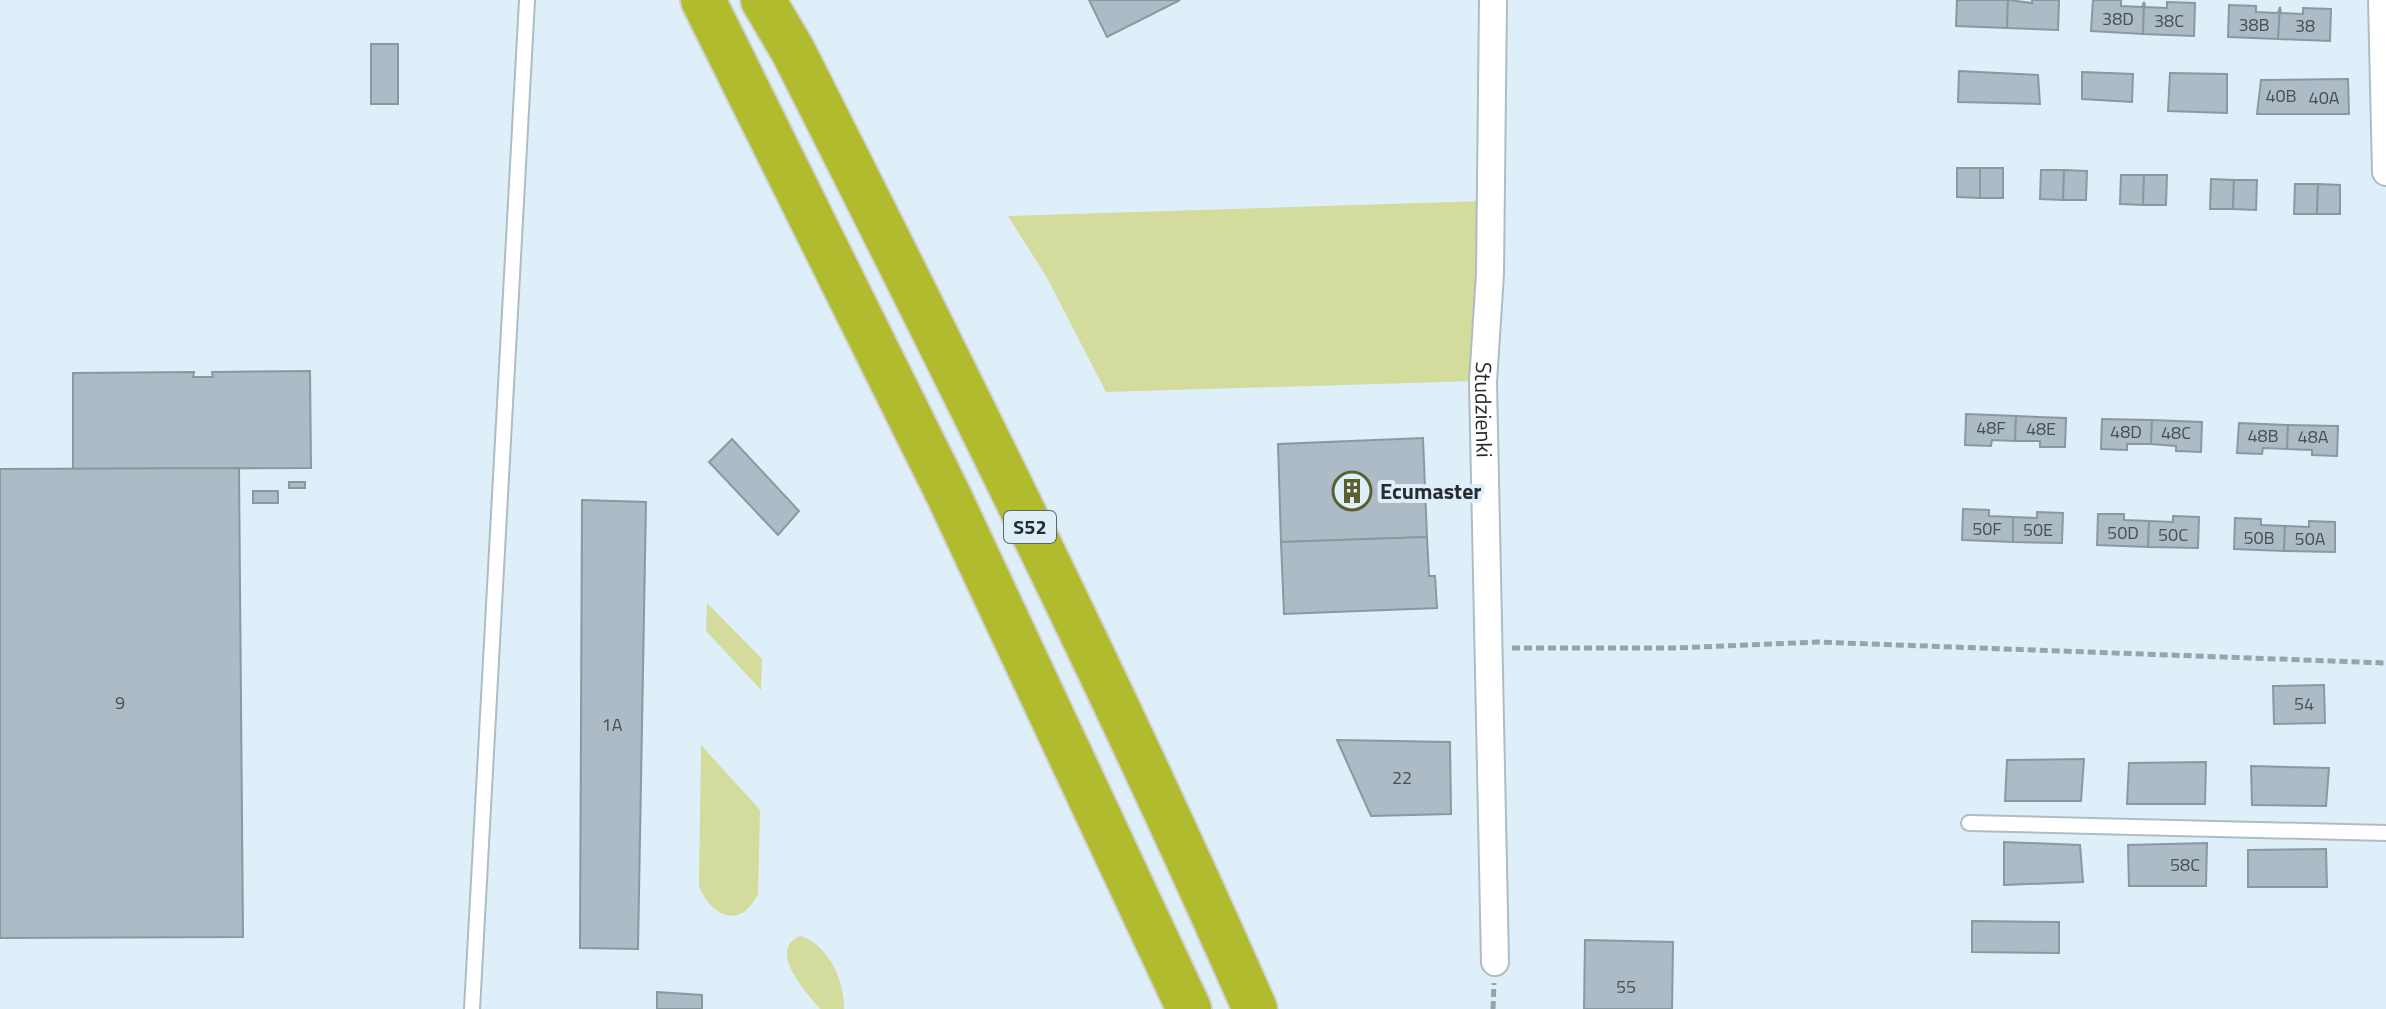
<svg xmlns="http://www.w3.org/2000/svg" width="2386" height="1009" font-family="'Titillium Web',sans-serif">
<rect width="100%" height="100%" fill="#dfeff9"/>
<g fill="#d3db9d">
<path d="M 1483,201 L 1478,381 L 1106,392 L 1046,276 L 1008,216 Z"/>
<path d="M 707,603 L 762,659 L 761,690 L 706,631 Z"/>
<path d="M 701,745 L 760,810 L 758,894 C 741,930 711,917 699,886 Z"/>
<path d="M 800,936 C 828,944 845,981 844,1009 L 820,1009 C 808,994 766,950 800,936 Z"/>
</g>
<g fill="#acbbc5" stroke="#8998a1" stroke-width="2">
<path d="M 1089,0 L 1180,0 L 1107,37 Z"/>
<path d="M 1957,0 L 2008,0 L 2007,28 L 1956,26 Z"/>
<path d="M 2008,0 L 2032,3 L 2032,0 L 2059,0 L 2058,30 L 2007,28 Z"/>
<path d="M 2093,0 L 2121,0 L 2121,6 L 2142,7 L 2144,2 L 2143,34 L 2091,31 Z"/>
<path d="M 2144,2 L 2145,7 L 2167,8 L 2167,2 L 2195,3 L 2194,36 L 2143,34 Z"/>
<path d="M 2229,5 L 2256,6 L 2256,12 L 2278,13 L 2280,7 L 2278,39 L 2228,37 Z"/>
<path d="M 2280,7 L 2281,13 L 2303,14 L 2303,8 L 2331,9 L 2330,41 L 2278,39 Z"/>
<rect x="371" y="44" width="27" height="60"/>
<path d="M 1959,71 L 2038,75 L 2040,104 L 1958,102 Z"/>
<path d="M 2082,72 L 2133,74 L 2132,102 L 2082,99 Z"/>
<path d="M 2170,73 L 2227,74 L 2227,113 L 2168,111 Z"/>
<path d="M 2348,79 L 2349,114 L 2257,114 L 2261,80 Z"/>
<path d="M 1957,168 L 1980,168 L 1980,198 L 1957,197 Z"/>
<rect x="1980" y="168" width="23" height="30"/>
<path d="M 2041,170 L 2064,170 L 2063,200 L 2040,199 Z"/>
<path d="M 2064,170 L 2087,171 L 2086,200 L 2063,200 Z"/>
<path d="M 2121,175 L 2144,175 L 2143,205 L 2120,204 Z"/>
<path d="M 2144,175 L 2167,175 L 2166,205 L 2143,205 Z"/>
<path d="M 2211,179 L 2234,180 L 2233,209 L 2210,209 Z"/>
<path d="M 2234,180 L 2257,180 L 2256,210 L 2233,209 Z"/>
<path d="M 2295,184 L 2318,184 L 2317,214 L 2294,214 Z"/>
<path d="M 2318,184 L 2340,185 L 2340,214 L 2317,214 Z"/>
<path d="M 310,371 L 311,468 L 73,469 L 73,373 L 194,372 L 193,377 L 213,377 L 212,372 Z"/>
<path d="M 1966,414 L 2016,416 L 2015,441 L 1992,440 L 1991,446 L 1965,445 Z"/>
<path d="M 2016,416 L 2066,418 L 2065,447 L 2040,447 L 2040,441 L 2015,441 Z"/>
<path d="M 2102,419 L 2152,420 L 2151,444 L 2127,444 L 2127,450 L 2101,449 Z"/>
<path d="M 2152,420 L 2202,422 L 2201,452 L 2176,451 L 2176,446 L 2151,444 Z"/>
<path d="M 2239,423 L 2288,425 L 2287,449 L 2263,448 L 2262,454 L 2237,453 Z"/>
<path d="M 2288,425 L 2338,426 L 2337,456 L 2312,455 L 2312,450 L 2287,449 Z"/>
<path d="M 1423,438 L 1427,537 L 1281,542 L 1278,444 Z"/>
<path d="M 732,439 L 799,511 L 778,535 L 709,462 Z"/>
<path d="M 239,468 L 243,937 L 0,938 L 0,469 Z"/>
<rect x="289" y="482" width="16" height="6"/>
<rect x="253" y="491" width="25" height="12"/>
<path d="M 582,500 L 646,502 L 638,949 L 580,948 Z"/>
<path d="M 1963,509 L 1989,510 L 1989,516 L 2013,517 L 2013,542 L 1962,540 Z"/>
<path d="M 2037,512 L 2063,513 L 2062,543 L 2013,542 L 2013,517 L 2037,518 Z"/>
<path d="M 2098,514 L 2124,514 L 2124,520 L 2149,521 L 2148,547 L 2097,545 Z"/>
<path d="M 2173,516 L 2199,517 L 2198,548 L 2148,547 L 2149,521 L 2173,522 Z"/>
<path d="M 2235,518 L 2261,519 L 2261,525 L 2285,526 L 2284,551 L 2234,549 Z"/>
<path d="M 2309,521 L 2335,522 L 2335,552 L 2284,551 L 2285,526 L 2309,527 Z"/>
<path d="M 1427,537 L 1429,576 L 1435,576 L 1437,608 L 1284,614 L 1281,542 Z"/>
<path d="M 2324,685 L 2325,723 L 2274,724 L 2273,686 Z"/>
<path d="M 1337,740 L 1450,742 L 1451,814 L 1371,816 Z"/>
<path d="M 2084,759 L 2081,801 L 2005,801 L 2007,760 Z"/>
<path d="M 2206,762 L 2205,804 L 2127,804 L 2129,763 Z"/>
<path d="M 2251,766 L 2329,768 L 2326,806 L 2252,805 Z"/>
<path d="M 2004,842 L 2080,845 L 2083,882 L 2004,885 Z"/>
<path d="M 2207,843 L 2206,886 L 2129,886 L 2128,845 Z"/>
<path d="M 2326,849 L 2327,887 L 2248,887 L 2248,850 Z"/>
<path d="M 1972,921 L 2059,922 L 2059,953 L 1972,952 Z"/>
<path d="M 1585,940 L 1673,942 L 1672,1009 L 1584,1009 Z"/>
<path d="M 657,992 L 702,995 L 702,1009 L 657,1009 Z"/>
</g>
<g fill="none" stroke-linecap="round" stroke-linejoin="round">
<defs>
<g id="service">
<path d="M 1969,823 L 2386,833"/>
<path d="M 472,1009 L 527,0"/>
</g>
<g id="minor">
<path id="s1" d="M 1493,0 L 1490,274 L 1483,382 L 1495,962"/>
<path d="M 2382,0 L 2386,172"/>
</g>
<g id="motorway">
<path d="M 703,0 L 948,494 L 1189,1009"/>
<path d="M 763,0 L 793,51 C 953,367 1112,684 1255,1009"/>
</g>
</defs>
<use href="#service" stroke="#adbcc5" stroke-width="18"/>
<use href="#minor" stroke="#adbcc5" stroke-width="30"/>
<use href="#motorway" stroke="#cfd1d1" stroke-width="48"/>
<g stroke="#98a4ac" stroke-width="5" stroke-dasharray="8 4" stroke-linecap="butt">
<path d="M 1512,648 L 1676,648 L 1817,642 L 2386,663"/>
<path d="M 1493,1009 L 1494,983"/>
</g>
<use href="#service" stroke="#fff" stroke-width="14"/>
<use href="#minor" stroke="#fff" stroke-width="26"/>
<use href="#motorway" stroke="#b1bb2e" stroke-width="44"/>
</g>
<defs>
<symbol id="building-ring" viewBox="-11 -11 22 22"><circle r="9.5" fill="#dfeff9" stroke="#5b602e" stroke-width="1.5"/><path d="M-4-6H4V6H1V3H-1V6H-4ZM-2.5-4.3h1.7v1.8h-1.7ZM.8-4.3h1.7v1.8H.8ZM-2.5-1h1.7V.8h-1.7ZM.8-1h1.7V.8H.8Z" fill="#5b602e"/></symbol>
</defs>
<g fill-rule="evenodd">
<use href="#building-ring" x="1330" y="469" width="44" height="44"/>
</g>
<g text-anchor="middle" stroke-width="8" stroke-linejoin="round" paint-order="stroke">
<g font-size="18" fill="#485055">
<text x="2118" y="25">38D</text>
<text x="2169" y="27">38C</text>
<text x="2254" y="31">38B</text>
<text x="2305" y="32">38</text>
<text x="2281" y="102">40B</text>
<text x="2324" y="104">40A</text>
<text x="1991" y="434">48F</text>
<text x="2041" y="435">48E</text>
<text x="2126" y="438">48D</text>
<text x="2176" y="439">48C</text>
<text x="2263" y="442">48B</text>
<text x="2313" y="443">48A</text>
<text x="1987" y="535">50F</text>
<text x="2038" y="536">50E</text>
<text x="2123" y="539">50D</text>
<text x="2173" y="541">50C</text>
<text x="2259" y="544">50B</text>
<text x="2310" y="545">50A</text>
<text x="120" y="709">9</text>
<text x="2304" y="710">54</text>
<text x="612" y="731">1A</text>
<text x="1402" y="784">22</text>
<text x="2185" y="871">58C</text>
<text x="1626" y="993">55</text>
</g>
<rect fill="#dfeff9" stroke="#5e666c" stroke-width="2" x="1004" y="511" width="52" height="32" rx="6"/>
<g font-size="20" font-weight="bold" fill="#262c30">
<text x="1030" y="534">S52</text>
</g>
<g font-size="22" fill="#262c30" stroke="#dfeff9">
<text dy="8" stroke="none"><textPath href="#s1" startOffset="410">Studzienki</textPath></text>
</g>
<g font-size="22" font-weight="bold" fill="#262c30" stroke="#dfeff9" text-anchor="start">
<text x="1380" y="499">Ecumaster</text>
</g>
</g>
</svg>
